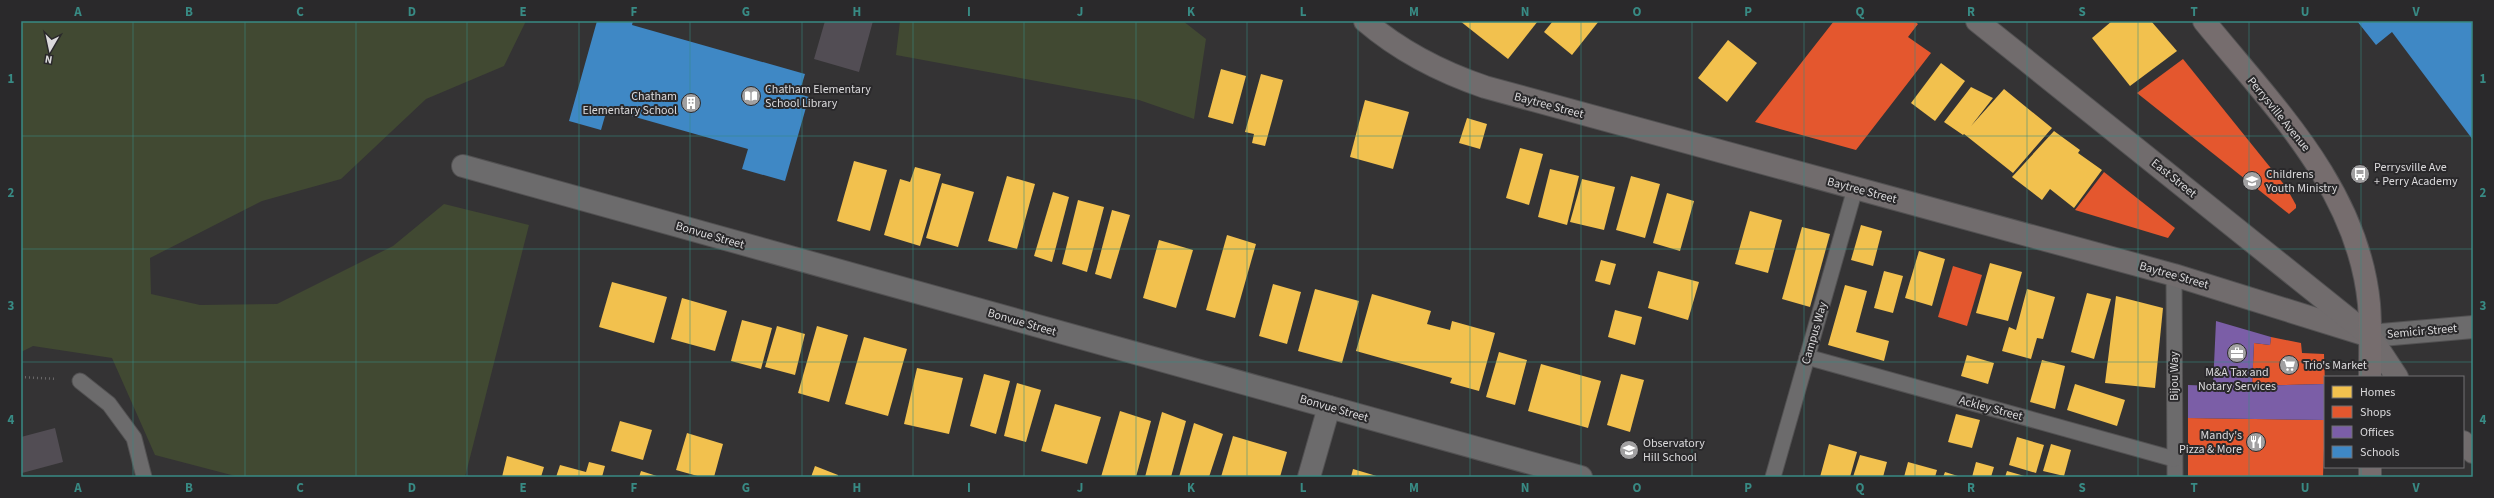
<svg xmlns="http://www.w3.org/2000/svg" width="2494" height="498" font-family="'Source Sans 3',sans-serif">
<rect width="100%" height="100%" fill="#343334"/>
<g fill="#414932">
<path d="M 21,21 L 526,21 L 504,66 L 426,99 L 341,179 L 262,201 L 150,258 L 151,294 L 200,305 L 277,304 L 393,246 L 444,204 L 529,225 L 465,477 L 239,477 L 155,455 L 112,358 L 33,346 L 21,352 Z"/>
<path d="M 900,21 L 1183,21 L 1206,39 L 1194,119 L 1139,100 L 896,55 Z"/>
</g>
<g fill="#f2c14e">
<path d="M 1460,21 L 1538,21 L 1508,59 Z"/>
<path d="M 1553,21 L 1599,21 L 1572,55 L 1544,32 Z"/>
<path d="M 2112,21 L 2151,21 L 2177,51 L 2130,86 L 2092,38 Z"/>
<path d="M 1728,40 L 1757,63 L 1727,102 L 1698,78 Z"/>
<path d="M 1941,63 L 1965,81 L 1935,121 L 1911,103 Z"/>
<path d="M 1221,69 L 1246,76 L 1233,124 L 1208,117 Z"/>
<path d="M 1261,74 L 1283,80 L 1265,146 L 1252,143 L 1254,134 L 1245,132 Z"/>
<path d="M 1971,87 L 1993,98 L 1971,126 L 2004,89 L 2052,128 L 2013,173 L 1964,134 L 1963,135 L 1944,122 Z"/>
<path d="M 1365,100 L 1409,112 L 1393,169 L 1350,157 Z"/>
<path d="M 1467,118 L 1487,124 L 1480,149 L 1459,143 Z"/>
<path d="M 2054,131 L 2080,150 L 2078,153 L 2102,170 L 2074,208 L 2050,189 L 2042,200 L 2012,177 Z"/>
<path d="M 1520,148 L 1543,154 L 1529,205 L 1506,198 Z"/>
<path d="M 854,161 L 887,170 L 870,231 L 837,221 Z"/>
<path d="M 915,167 L 941,174 L 920,246 L 884,235 L 900,179 L 910,182 Z"/>
<path d="M 1550,169 L 1579,176 L 1567,225 L 1538,217 Z"/>
<path d="M 1007,176 L 1035,184 L 1017,249 L 988,241 Z"/>
<path d="M 1631,176 L 1660,184 L 1645,238 L 1616,230 Z"/>
<path d="M 1582,179 L 1615,187 L 1604,230 L 1570,222 Z"/>
<path d="M 942,183 L 974,192 L 958,247 L 926,238 Z"/>
<path d="M 1053,192 L 1069,197 L 1052,262 L 1034,256 Z"/>
<path d="M 1667,193 L 1694,201 L 1680,251 L 1653,243 Z"/>
<path d="M 1078,200 L 1104,207 L 1087,272 L 1062,264 Z"/>
<path d="M 1112,210 L 1130,215 L 1111,279 L 1095,274 Z"/>
<path d="M 1750,211 L 1782,220 L 1768,273 L 1735,264 Z"/>
<path d="M 1861,225 L 1882,231 L 1873,266 L 1851,260 Z"/>
<path d="M 1802,227 L 1830,234 L 1810,307 L 1782,299 Z"/>
<path d="M 1227,235 L 1256,244 L 1235,318 L 1206,310 Z"/>
<path d="M 1159,240 L 1193,250 L 1176,308 L 1143,298 Z"/>
<path d="M 1919,251 L 1945,259 L 1932,306 L 1905,298 Z"/>
<path d="M 1601,260 L 1616,264 L 1610,285 L 1595,281 Z"/>
<path d="M 1990,263 L 2022,272 L 2008,321 L 1976,313 Z"/>
<path d="M 1658,271 L 1699,282 L 1688,320 L 1648,308 Z"/>
<path d="M 1884,271 L 1903,276 L 1893,313 L 1874,308 Z"/>
<path d="M 612,282 L 667,297 L 654,343 L 599,327 Z"/>
<path d="M 1273,284 L 1301,292 L 1287,344 L 1259,336 Z"/>
<path d="M 1845,285 L 1867,291 L 1856,332 L 1889,341 L 1884,361 L 1828,345 Z"/>
<path d="M 1315,289 L 1359,301 L 1342,363 L 1298,351 Z"/>
<path d="M 2027,289 L 2055,297 L 2043,339 L 2037,338 L 2031,359 L 2002,351 L 2009,327 L 2016,330 Z"/>
<path d="M 2087,293 L 2111,299 L 2094,359 L 2071,352 Z"/>
<path d="M 1372,294 L 1431,311 L 1427,324 L 1450,330 L 1452,321 L 1495,333 L 1479,391 L 1450,383 L 1452,378 L 1356,351 Z"/>
<path d="M 2116,296 L 2163,308 L 2155,388 L 2105,383 Z"/>
<path d="M 682,298 L 727,311 L 715,351 L 671,339 Z"/>
<path d="M 1615,310 L 1642,317 L 1635,345 L 1608,337 Z"/>
<path d="M 742,320 L 772,328 L 761,369 L 731,361 Z"/>
<path d="M 777,326 L 805,334 L 795,375 L 765,367 Z"/>
<path d="M 817,326 L 848,335 L 829,402 L 798,393 Z"/>
<path d="M 864,337 L 907,349 L 888,416 L 845,404 Z"/>
<path d="M 1499,352 L 1527,360 L 1515,405 L 1486,397 Z"/>
<path d="M 1967,355 L 1994,363 L 1988,384 L 1961,376 Z"/>
<path d="M 2042,360 L 2065,366 L 2055,409 L 2030,402 Z"/>
<path d="M 1541,364 L 1601,381 L 1588,428 L 1528,411 Z"/>
<path d="M 917,368 L 963,378 L 949,434 L 904,424 Z"/>
<path d="M 984,374 L 1010,381 L 996,434 L 970,426 Z"/>
<path d="M 1621,374 L 1644,380 L 1630,432 L 1607,425 Z"/>
<path d="M 1017,383 L 1041,390 L 1026,442 L 1004,436 Z"/>
<path d="M 2075,384 L 2125,400 L 2117,426 L 2067,410 Z"/>
<path d="M 1055,404 L 1101,417 L 1087,464 L 1041,451 Z"/>
<path d="M 1120,411 L 1151,421 L 1136,477 L 1101,477 Z"/>
<path d="M 1162,412 L 1186,421 L 1171,477 L 1145,477 Z"/>
<path d="M 1956,414 L 1980,420 L 1972,448 L 1948,442 Z"/>
<path d="M 620,421 L 652,430 L 643,460 L 611,451 Z"/>
<path d="M 1194,423 L 1223,434 L 1209,477 L 1179,477 Z"/>
<path d="M 687,433 L 723,444 L 714,477 L 701,477 L 676,470 Z"/>
<path d="M 1233,436 L 1287,452 L 1280,477 L 1221,477 Z"/>
<path d="M 2017,437 L 2044,445 L 2036,473 L 2009,465 Z"/>
<path d="M 1829,444 L 1857,452 L 1850,477 L 1820,477 Z"/>
<path d="M 2051,444 L 2071,450 L 2064,476 L 2043,471 Z"/>
<path d="M 1860,455 L 1887,462 L 1883,477 L 1853,477 Z"/>
<path d="M 507,456 L 544,467 L 541,477 L 502,477 Z"/>
<path d="M 589,462 L 605,466 L 602,477 L 556,477 L 560,465 L 586,472 Z"/>
<path d="M 1908,462 L 1937,470 L 1935,477 L 1904,477 Z"/>
<path d="M 1976,462 L 1994,467 L 1991,477 L 1972,477 Z"/>
<path d="M 815,466 L 838,475 L 838,477 L 811,477 Z"/>
<path d="M 1353,469 L 1380,477 L 1351,477 Z"/>
<path d="M 641,471 L 660,477 L 639,477 Z"/>
<path d="M 2007,471 L 2028,477 L 2005,477 Z"/>
<path d="M 1945,472 L 1961,477 L 1943,477 Z"/>
</g>
<g fill="#e4572e">
<path d="M 1834,21 L 1914,21 L 1918,24 L 1908,37 L 1931,53 L 1856,150 L 1755,122 Z"/>
<path d="M 2183,59 L 2286,187 L 2296,205 L 2296,208 L 2289,214 L 2137,93 Z"/>
<path d="M 2104,172 L 2175,228 L 2168,238 L 2075,210 Z"/>
<path d="M 1953,266 L 1982,275 L 1967,326 L 1938,317 Z"/>
<path d="M 2271,337 L 2301,343 L 2302,353 L 2324,354 L 2325,384 L 2252,386 L 2254,343 L 2270,345 Z"/>
<path d="M 2188,418 L 2325,420 L 2323,477 L 2188,477 Z"/>
</g>
<path fill="#7b5ea7" d="M 2216,321 L 2271,337 L 2270,345 L 2254,343 L 2252,386 L 2325,384 L 2325,420 L 2188,418 L 2188,385 L 2213,386 Z"/>
<g fill="#3f88c5">
<path d="M 597,21 L 633,21 L 632,25 L 805,74 L 799,94 L 809,97 L 785,181 L 742,169 L 748,149 L 607,109 L 601,130 L 569,121 Z"/>
<path d="M 2357,21 L 2473,21 L 2473,140 L 2392,32 L 2376,45 Z"/>
</g>
<g fill="#524d54">
<path d="M 825,21 L 873,21 L 859,72 L 814,59 Z"/>
<path d="M 55,428 L 63,462 L 22,473 L 23,477 L 21,477 L 21,437 Z"/>
</g>
<g fill="none" stroke-linecap="round" stroke-linejoin="round">
<defs>
<g id="lane">
<path d="M 2174,275 L 2175,477"/>
<path d="M 1807,357 L 2174,459"/>
<path d="M 80,381 L 109,404 L 134,438 L 144,477"/>
<path d="M 1773,477 L 1855,189"/>
</g>
<g id="street">
<path d="M 463,166 L 1581,477"/>
<path d="M 2370,336 L 2473,327"/>
<path d="M 1309,477 L 1329,407"/>
</g>
<g id="secondary">
<path d="M 1365,21 C 1401,52 1441,72 1485,87 L 2174,275 L 2370,336"/>
<path d="M 1977,21 L 2370,336 L 2397,377"/>
<path d="M 2463,442 L 2473,452"/>
</g>
<g id="primary">
<path d="M 2204,21 C 2273,106 2358,189 2369,304 C 2371,328 2370,353 2370,377"/>
<path d="M 2370,477 L 2370,467"/>
</g>
</defs>
<use href="#lane" stroke="#525152" stroke-width="17"/>
<use href="#street" stroke="#525152" stroke-width="24"/>
<use href="#secondary" stroke="#525152" stroke-width="24"/>
<use href="#primary" stroke="#525152" stroke-width="24"/>
<path stroke="#6a696a" stroke-width="2.5" stroke-dasharray="1 3" stroke-linecap="butt" d="M 21,377 L 57,379"/>
<use href="#lane" stroke="#6c6b6c" stroke-width="15"/>
<use href="#street" stroke="#6c6b6c" stroke-width="22"/>
<use href="#secondary" stroke="#716c6d" stroke-width="22"/>
<use href="#primary" stroke="#766d6e" stroke-width="22"/>
</g>
<path fill="none" stroke="#388a84" stroke-width="1" stroke-opacity="0.55" d="M 133,21 L 133,477M 245,21 L 245,477M 356,21 L 356,477M 467,21 L 467,477M 579,21 L 579,477M 690,21 L 690,477M 802,21 L 802,477M 913,21 L 913,477M 1024,21 L 1024,477M 1136,21 L 1136,477M 1247,21 L 1247,477M 1358,21 L 1358,477M 1470,21 L 1470,477M 1581,21 L 1581,477M 1692,21 L 1692,477M 1804,21 L 1804,477M 1915,21 L 1915,477M 2027,21 L 2027,477M 2138,21 L 2138,477M 2249,21 L 2249,477M 2361,21 L 2361,377M 21,136 L 2473,136M 21,249 L 2473,249M 21,362 L 2473,362M 2361,467 L 2361,477"/>
<defs>
<symbol id="library-disc" viewBox="-11 -11 22 22"><circle r="9.5" fill="#a1a0a1" stroke="#2a292b"/><path d="M-6-4Q-3-5.5-.7-3.5V5Q-3 3-6 4ZM6-4Q3-5.5 .7-3.5V5Q3 3 6 4Z" fill="#fff"/></symbol>
<symbol id="building-disc" viewBox="-11 -11 22 22"><circle r="9.5" fill="#a1a0a1" stroke="#2a292b"/><path d="M-4-6H4V6H1V3H-1V6H-4ZM-2.5-4.3h1.7v1.8h-1.7ZM.8-4.3h1.7v1.8H.8ZM-2.5-1h1.7V.8h-1.7ZM.8-1h1.7V.8H.8Z" fill="#fff"/></symbol>
<symbol id="bus-disc" viewBox="-11 -11 22 22"><circle r="9.5" fill="#a1a0a1" stroke="#2a292b"/><path d="M-5-6H5V4H4V6H2V4H-2V6H-4V4H-5ZM-3.5-4V0h7V-4ZM-3.5 1.2v1.5H-2V1.2ZM2 1.2v1.5H3.5V1.2Z" fill="#fff"/></symbol>
<symbol id="school-disc" viewBox="-11 -11 22 22"><circle r="9.5" fill="#a1a0a1" stroke="#2a292b"/><path d="M0-5L7-2L0 1L-7-2ZM-4 1L0 2.5L4 1V4Q0 6-4 4Z" fill="#fff"/></symbol>
<symbol id="office-disc" viewBox="-11 -11 22 22"><circle r="9.5" fill="#a1a0a1" stroke="#2a292b"/><path d="M-6-3h4V-5.5h4V-3h4V5H-6ZM-1-4.5V-3h2v-1.5ZM-6 0V1H6V0Z" fill="#fff"/></symbol>
<symbol id="supermarket-disc" viewBox="-11 -11 22 22"><circle r="9.5" fill="#a1a0a1" stroke="#2a292b"/><path d="M-6-5.5h2.5l.6 2H6L4.5 2H-2.5L-4.4-4H-6ZM-1.5 3.2a1.3 1.3 0 1 0 .1 0ZM3 3.2a1.3 1.3 0 1 0 .1 0Z" fill="#fff"/></symbol>
<symbol id="restaurant-disc" viewBox="-11 -11 22 22"><circle r="9.5" fill="#a1a0a1" stroke="#2a292b"/><path d="M-5-6h1v4h1v-4h1v4h1v-4h1v5L-1.5 .5V6h-2V.5L-5-1ZM5-6V6H3V1.5H1.5Q1.5-4 5-6Z" fill="#fff"/></symbol>
</defs>
<g fill-rule="evenodd">
<use href="#library-disc" x="740" y="85" width="22" height="22"/>
<use href="#building-disc" x="680" y="92" width="22" height="22"/>
<use href="#bus-disc" x="2349" y="163" width="22" height="22"/>
<use href="#school-disc" x="2241" y="170" width="22" height="22"/>
<use href="#office-disc" x="2226" y="342" width="22" height="22"/>
<use href="#supermarket-disc" x="2278" y="354" width="22" height="22"/>
<use href="#restaurant-disc" x="2245" y="431" width="22" height="22"/>
<use href="#school-disc" x="1618" y="439" width="22" height="22"/>
</g>
<g text-anchor="middle" stroke-width="4" stroke-linejoin="round" paint-order="stroke">
<g font-size="12" fill="#dbdadc" stroke="#2a292b" text-anchor="start">
<text x="765" y="93">Chatham Elementary<tspan x="765" dy="14">School Library</tspan></text>
<text x="677" y="100" text-anchor="end">Chatham<tspan x="677" dy="14">Elementary School</tspan></text>
<text x="2374" y="171">Perrysville Ave<tspan x="2374" dy="14">+ Perry Academy</tspan></text>
<text x="2266" y="178">Childrens<tspan x="2266" dy="14">Youth Ministry</tspan></text>
<text x="2303" y="369">Trio's Market</text>
<text x="2237" y="376" text-anchor="middle">M&amp;A Tax and<tspan x="2237" dy="14">Notary Services</tspan></text>
<text x="2242" y="439" text-anchor="end">Mandy's<tspan x="2242" dy="14">Pizza &amp; More</tspan></text>
<text x="1643" y="447">Observatory<tspan x="1643" dy="14">Hill School</tspan></text>
</g>
<g font-size="12" fill="#dbdadc" stroke="#2a292b">
<text transform="translate(1549 105) rotate(15)" y="4">Baytree Street</text>
<text transform="translate(2279 114) rotate(51)" y="4">Perrysville Avenue</text>
<text transform="translate(2174 178) rotate(39)" y="4">East Street</text>
<text transform="translate(1862 190) rotate(15)" y="4">Baytree Street</text>
<text transform="translate(710 235) rotate(16)" y="4">Bonvue Street</text>
<text transform="translate(2174 275) rotate(16)" y="4">Baytree Street</text>
<text transform="translate(1022 322) rotate(16)" y="4">Bonvue Street</text>
<text transform="translate(2422 331) rotate(-5)" y="4">Semicir Street</text>
<text transform="translate(1814 333) rotate(-74)" y="4">Campus Way</text>
<text transform="translate(2174 376) rotate(-90)" y="4">Bijou Way</text>
<text transform="translate(1334 408) rotate(16)" y="4">Bonvue Street</text>
<text transform="translate(1991 408) rotate(15)" y="4">Ackley Street</text>
</g>
</g>
<rect width="2494" height="498" fill="none" stroke="#2a292b" stroke-width="44"/>
<rect x="2324" y="376" width="140" height="92" fill="#2a292b" stroke="#717072"/>
<rect x="2332" y="386" width="20" height="12" fill="#f2c14e" stroke="#717072"/>
<text x="2360" y="396" font-size="12" fill="#dbdadc">Homes</text>
<rect x="2332" y="406" width="20" height="12" fill="#e4572e" stroke="#717072"/>
<text x="2360" y="416" font-size="12" fill="#dbdadc">Shops</text>
<rect x="2332" y="426" width="20" height="12" fill="#7b5ea7" stroke="#717072"/>
<text x="2360" y="436" font-size="12" fill="#dbdadc">Offices</text>
<rect x="2332" y="446" width="20" height="12" fill="#3f88c5" stroke="#717072"/>
<text x="2360" y="456" font-size="12" fill="#dbdadc">Schools</text>
<g transform="translate(50 50) rotate(189)" stroke="#2a292b" stroke-width="3" paint-order="stroke">
<path d="M0-3L7 15L0 10L-7 15Z" fill="#dbdadc"/>
<text y="-6" font-size="11" font-weight="bold" text-anchor="middle" fill="#dbdadc">N</text>
</g>
<rect x="22" y="22" width="2450" height="454" fill="none" stroke="#388a84" stroke-width="1.5"/>
<g font-size="13" text-anchor="middle" font-weight="bold" fill="#388a84">
<text x="78" y="16">A</text>
<text x="189" y="16">B</text>
<text x="300" y="16">C</text>
<text x="412" y="16">D</text>
<text x="523" y="16">E</text>
<text x="634" y="16">F</text>
<text x="746" y="16">G</text>
<text x="857" y="16">H</text>
<text x="969" y="16">I</text>
<text x="1080" y="16">J</text>
<text x="1191" y="16">K</text>
<text x="1303" y="16">L</text>
<text x="1414" y="16">M</text>
<text x="1525" y="16">N</text>
<text x="1637" y="16">O</text>
<text x="1748" y="16">P</text>
<text x="1860" y="16">Q</text>
<text x="1971" y="16">R</text>
<text x="2082" y="16">S</text>
<text x="2194" y="16">T</text>
<text x="2305" y="16">U</text>
<text x="2416" y="16">V</text>
<text x="11" y="83">1</text>
<text x="2483" y="83">1</text>
<text x="11" y="197">2</text>
<text x="2483" y="197">2</text>
<text x="11" y="310">3</text>
<text x="2483" y="310">3</text>
<text x="11" y="424">4</text>
<text x="2483" y="424">4</text>
<text x="78" y="492">A</text>
<text x="189" y="492">B</text>
<text x="300" y="492">C</text>
<text x="412" y="492">D</text>
<text x="523" y="492">E</text>
<text x="634" y="492">F</text>
<text x="746" y="492">G</text>
<text x="857" y="492">H</text>
<text x="969" y="492">I</text>
<text x="1080" y="492">J</text>
<text x="1191" y="492">K</text>
<text x="1303" y="492">L</text>
<text x="1414" y="492">M</text>
<text x="1525" y="492">N</text>
<text x="1637" y="492">O</text>
<text x="1748" y="492">P</text>
<text x="1860" y="492">Q</text>
<text x="1971" y="492">R</text>
<text x="2082" y="492">S</text>
<text x="2194" y="492">T</text>
<text x="2305" y="492">U</text>
<text x="2416" y="492">V</text>
</g>
</svg>
